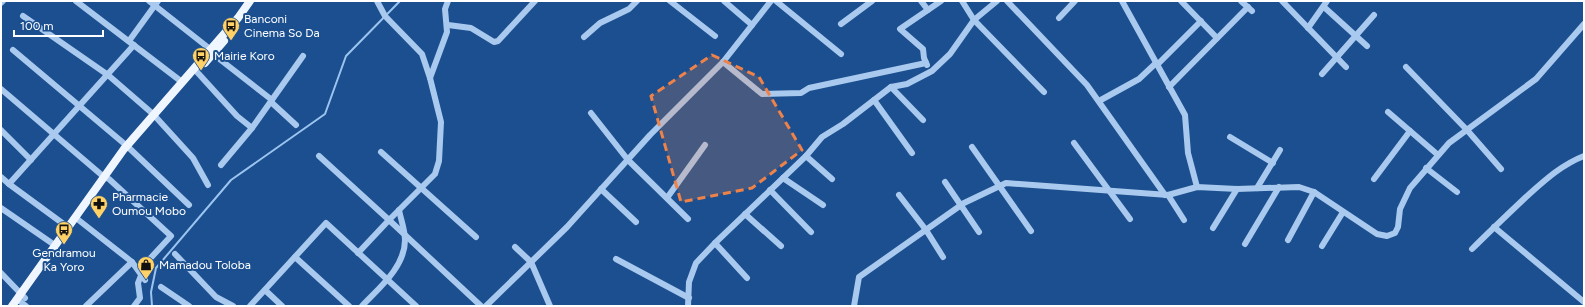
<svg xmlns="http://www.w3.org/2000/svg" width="1585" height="307" font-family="Figtree,sans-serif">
<rect width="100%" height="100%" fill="#1b4f8f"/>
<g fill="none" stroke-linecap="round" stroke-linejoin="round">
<path stroke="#9cc4f0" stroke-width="2" d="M 152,306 L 151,292 L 156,268 L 231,180 L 325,114 L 346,56 L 400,1"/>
<g stroke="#a9c9ee" stroke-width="6">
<path d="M 76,1 L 182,82"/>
<path d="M 149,1 L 210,49"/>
<path d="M 377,1 L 385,16 L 422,54 L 430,78 L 441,122 L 439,161 L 435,174 L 389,220 L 481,306"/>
<path d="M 670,1 L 715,36"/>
<path d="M 724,1 L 752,25"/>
<path d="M 776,1 L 841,54"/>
<path d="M 921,1 L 928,10"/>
<path d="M 962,1 L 974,20 L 1044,92"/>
<path d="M 1007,1 L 1087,85 L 1165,195"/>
<path d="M 1122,1 L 1185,115 L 1188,153 L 1197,187"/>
<path d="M 1181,1 L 1217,38"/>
<path d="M 1241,1 L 1252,11"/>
<path d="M 1282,1 L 1346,67"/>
<path d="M 1,3 L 3,1"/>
<path d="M 1324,7 L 1367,46"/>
<path d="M 23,16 L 108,75 L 153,114 L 193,158 L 208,185"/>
<path d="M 1059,18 L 1075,1"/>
<path d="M 841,24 L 872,1"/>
<path d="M 448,25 L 471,28 L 494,42 L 498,41 L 535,1"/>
<path d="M 1308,28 L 1327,1"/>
<path d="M 584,37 L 600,23 L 629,9 L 637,1"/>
<path d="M 129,41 L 158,1"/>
<path d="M 13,50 L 127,146 L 189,205"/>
<path d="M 213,54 L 272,100"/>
<path d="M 723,62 L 762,94 L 801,93 L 809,88 L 926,63"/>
<path d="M 927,65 L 924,58 L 923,49 L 900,29 L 941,1"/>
<path d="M 1157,65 L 1201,21"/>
<path d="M 1406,67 L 1467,130 L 1501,169"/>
<path d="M 197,72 L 237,116 L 252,128"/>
<path d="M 1322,74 L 1374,15"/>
<path d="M 430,78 L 447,32 L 445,9 L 448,1"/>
<path d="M 891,87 L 923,120"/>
<path d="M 1169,87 L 1248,7"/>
<path d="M 1,89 L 104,177 L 109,179 L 171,236 L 146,263 L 138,283 L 140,298 L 134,306"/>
<path d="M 874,100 L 912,153"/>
<path d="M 1099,101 L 1139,79 L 1156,63"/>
<path d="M 271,102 L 296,125"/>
<path d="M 1388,112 L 1438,155"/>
<path d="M 591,113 L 628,160 L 688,219"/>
<path d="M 1,130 L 31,160"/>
<path d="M 1230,137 L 1273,163"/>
<path d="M 1074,143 L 1130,219"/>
<path d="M 972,147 L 1031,231"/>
<path d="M 381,152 L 476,237"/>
<path d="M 319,156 L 389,220 L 358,253"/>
<path d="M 806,156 L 832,179"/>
<path d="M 221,165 L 252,128 L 303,56"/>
<path d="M 1426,168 L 1457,192"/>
<path d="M 1,177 L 9,184 L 69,228"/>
<path d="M 783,178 L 823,205"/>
<path d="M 1374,179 L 1410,131"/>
<path d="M 945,182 L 979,232"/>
<path d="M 9,184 L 134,45"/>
<path d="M 1257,188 L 1280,150"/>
<path d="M 601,189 L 636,222"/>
<path d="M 770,190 L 811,232"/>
<path d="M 899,195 L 926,230 L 943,257"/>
<path d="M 1168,195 L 1184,220"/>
<path d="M 667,198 L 705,145"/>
<path d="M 1,208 L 56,246"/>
<path d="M 745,214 L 781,246"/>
<path d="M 76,218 L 132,262 L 145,280"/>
<path d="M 1494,227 L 1584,302"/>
<path d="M 1213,228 L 1237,189"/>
<path d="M 1288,240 L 1314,192"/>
<path d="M 715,243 L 747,278"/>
<path d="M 1245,244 L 1279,187"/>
<path d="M 1322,246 L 1343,212"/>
<path d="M 515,247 L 531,262 L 550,306"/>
<path d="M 1472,249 C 1490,231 1508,214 1526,197 C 1544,181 1561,165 1584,156"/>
<path d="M 175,254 L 216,297 L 233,306"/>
<path d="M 295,257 L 349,306"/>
<path d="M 616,259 L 689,298"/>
<path d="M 1,273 L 25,298"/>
<path d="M 161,287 L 189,306"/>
<path d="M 265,290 L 282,306"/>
<path d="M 17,299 L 26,306"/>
<path d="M 86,306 L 132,262"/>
<path d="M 250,306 L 326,223 L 416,306"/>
<path d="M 362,306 C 379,288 405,267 405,240 C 405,230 401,220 399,210"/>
<path d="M 486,306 L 567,227 L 650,135 L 723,62 L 771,1"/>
<path d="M 688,306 L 689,282 L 696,263 L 715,243 L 806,156 L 822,137 L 843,124 L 891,87 L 907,84 L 932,71 L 950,54 L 974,20 L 997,1"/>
<path d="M 854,306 L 859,277 L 964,203 L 1006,183 L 1168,195 L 1197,187 L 1237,189 L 1299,187 L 1314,192 L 1377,234 L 1387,236 L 1395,233 L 1398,227 L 1400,209 L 1410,188 L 1449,143 L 1536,79 L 1584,24"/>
</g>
<g stroke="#f0f6ff" stroke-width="8">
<path d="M 205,63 L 224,41"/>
<path d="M 12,306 L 124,149 L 238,18 L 250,1"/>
</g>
</g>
<path fill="#ee8249" fill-opacity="0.2" stroke="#ee8249" stroke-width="3" stroke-dasharray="8 5" stroke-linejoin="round" d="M 712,55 L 759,77 L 802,150 L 752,188 L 681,202 L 651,96 Z"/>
<defs>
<symbol id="bus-pin" viewBox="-11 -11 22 30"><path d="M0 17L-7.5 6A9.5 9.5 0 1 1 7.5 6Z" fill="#ffd166" stroke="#1b4f8f"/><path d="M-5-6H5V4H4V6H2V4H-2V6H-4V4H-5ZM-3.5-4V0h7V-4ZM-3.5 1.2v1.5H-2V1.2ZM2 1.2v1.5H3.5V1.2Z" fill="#111"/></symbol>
<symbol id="pharmacy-pin" viewBox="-11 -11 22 30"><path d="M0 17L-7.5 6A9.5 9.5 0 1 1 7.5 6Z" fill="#ffd166" stroke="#1b4f8f"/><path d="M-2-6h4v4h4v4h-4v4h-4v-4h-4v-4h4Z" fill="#111"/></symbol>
<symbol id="shop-pin" viewBox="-11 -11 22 30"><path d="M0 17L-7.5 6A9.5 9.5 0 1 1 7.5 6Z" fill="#ffd166" stroke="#1b4f8f"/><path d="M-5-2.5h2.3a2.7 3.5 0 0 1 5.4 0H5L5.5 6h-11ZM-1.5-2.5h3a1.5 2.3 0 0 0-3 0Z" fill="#111"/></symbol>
</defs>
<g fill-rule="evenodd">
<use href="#bus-pin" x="221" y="16" width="20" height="27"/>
<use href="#bus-pin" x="191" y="46" width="20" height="27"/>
<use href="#pharmacy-pin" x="89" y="194" width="20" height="27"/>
<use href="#bus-pin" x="54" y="220" width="20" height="27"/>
<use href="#shop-pin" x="136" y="255" width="20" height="27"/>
</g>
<g text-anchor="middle" stroke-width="4" stroke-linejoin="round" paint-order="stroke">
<g font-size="12" fill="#fff" stroke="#1b4f8f" text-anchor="start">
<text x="244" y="23">Banconi<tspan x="244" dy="14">Cinema So Da</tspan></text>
<text x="214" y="60">Mairie Koro</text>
<text x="112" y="201">Pharmacie<tspan x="112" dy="14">Oumou Mobo</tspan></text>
<text x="64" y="257" text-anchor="middle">Gendramou<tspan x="64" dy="14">Ka Yoro</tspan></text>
<text x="159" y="269">Mamadou Toloba</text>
</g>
</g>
<rect width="1585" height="307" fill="none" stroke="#ffffff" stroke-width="4"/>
<path d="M14 30v6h89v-6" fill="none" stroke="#ffffff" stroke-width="2"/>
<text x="20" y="30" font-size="12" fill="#ffffff" stroke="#1b4f8f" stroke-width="3" paint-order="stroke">100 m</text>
</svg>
